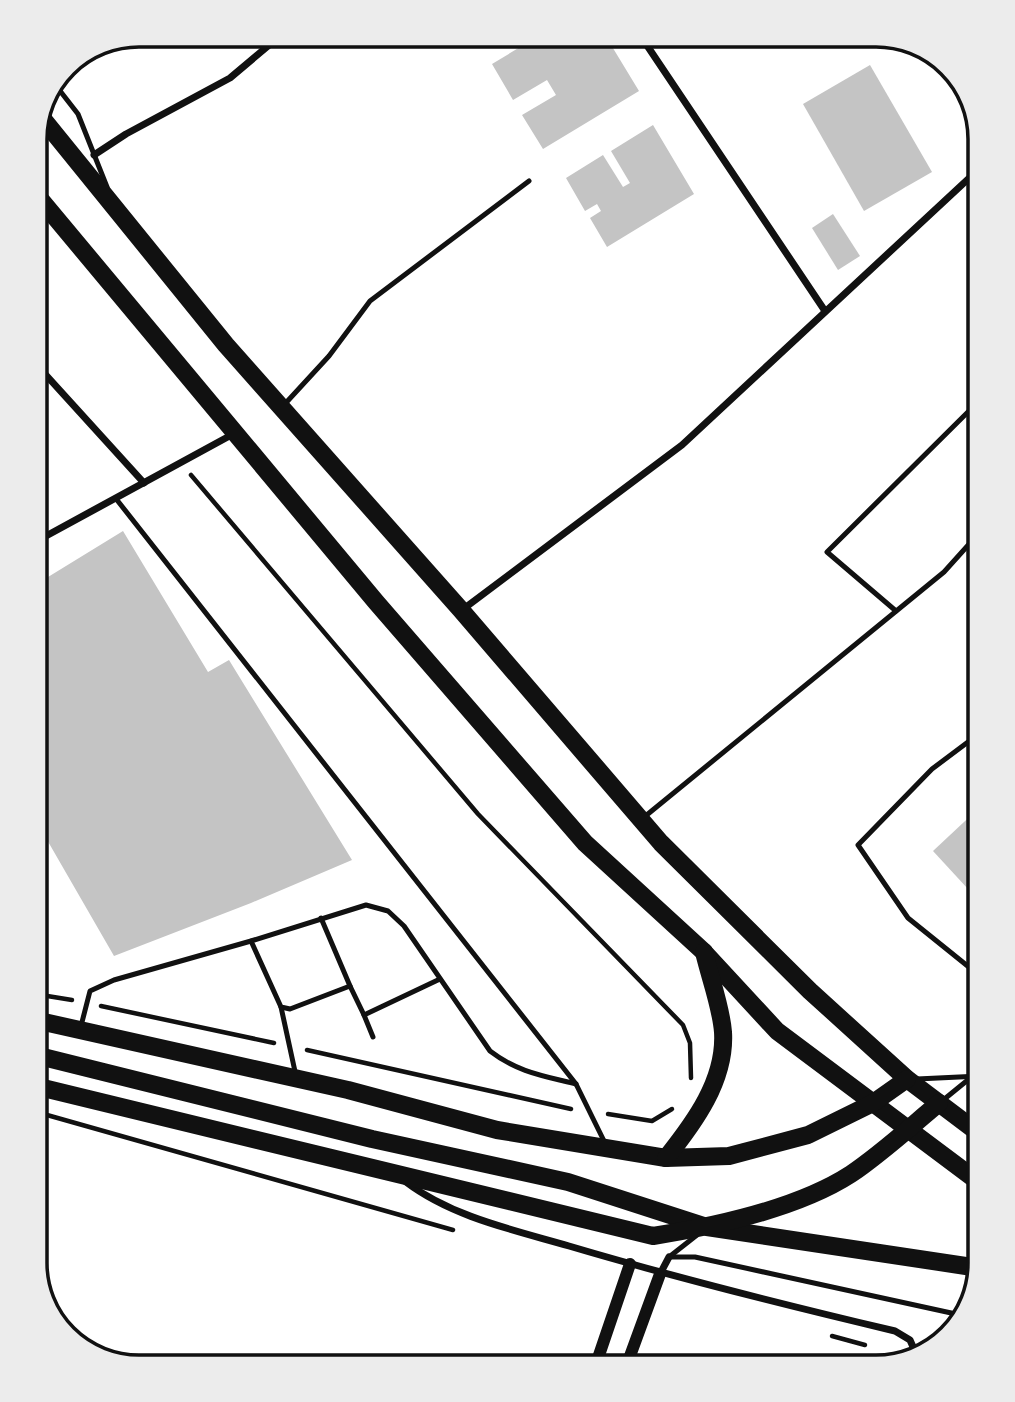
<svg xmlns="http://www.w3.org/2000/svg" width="1015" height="1402" font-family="'Work Sans',sans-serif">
<rect width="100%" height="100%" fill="#fff"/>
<g fill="#c4c4c4">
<path d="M 540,35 L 605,35 L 639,91 L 543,149 L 522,115 L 556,95 L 547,80 L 513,100 L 492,64 Z"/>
<path d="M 870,65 L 932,172 L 864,211 L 803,104 Z"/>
<path d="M 653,125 L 694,194 L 607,247 L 590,218 L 601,211 L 597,204 L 585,211 L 566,178 L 603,155 L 623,187 L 630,183 L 611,151 Z"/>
<path d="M 833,214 L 860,256 L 838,270 L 812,228 Z"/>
<path d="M 123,531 L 208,672 L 229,660 L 352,860 L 251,903 L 114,956 L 35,819 L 35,585 Z"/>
<path d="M 980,807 L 980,902 L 933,851 Z"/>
</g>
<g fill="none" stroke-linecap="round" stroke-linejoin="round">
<g stroke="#111" stroke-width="4.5">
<path d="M 191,475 L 478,814 L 683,1025 L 690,1043 L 691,1078"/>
<path d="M 35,994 L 72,1000"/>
<path d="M 101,1006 L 274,1043"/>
<path d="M 307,1050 L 571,1109"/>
<path d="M 608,1114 L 652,1121 L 672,1109"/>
<path d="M 47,1115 L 453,1230"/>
<path d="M 832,1336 L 865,1345"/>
</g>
<g stroke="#111" stroke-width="5">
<path d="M 57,87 L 78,114 L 107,187"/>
<path d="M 283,406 L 329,356 L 370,301 L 529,181"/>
<path d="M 117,500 L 576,1084 L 605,1143"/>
<path d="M 896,611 L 827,552 L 980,400"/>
<path d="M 643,818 L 944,572 L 980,532"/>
<path d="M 321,918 L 350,986"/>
<path d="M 251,941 L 281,1007 L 290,1009 L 350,986 L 364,1015 L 440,979"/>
<path d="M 980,976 L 908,918 L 858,845 L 932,769 L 980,733"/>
<path d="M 281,1007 L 296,1076"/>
<path d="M 364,1015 L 373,1037"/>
<path d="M 81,1026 L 90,991 L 114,980 L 251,941 L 366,905 L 388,911 L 404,926 L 490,1051 C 517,1072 544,1076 576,1084"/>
<path d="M 917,1079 L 980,1076"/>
<path d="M 942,1101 L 969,1079"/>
<path d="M 669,1257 L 695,1257 L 965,1316"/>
<path d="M 669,1257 L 697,1235"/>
</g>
<g stroke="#111" stroke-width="7">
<path d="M 640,35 L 825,311"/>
<path d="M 94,155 L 126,134 L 230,78 L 281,35"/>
<path d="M 35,363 L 144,483"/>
<path d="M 35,542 L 235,433"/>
<path d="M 462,610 L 682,445 L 980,168"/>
<path d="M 406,1182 C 452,1217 514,1230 569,1246 C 677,1278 785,1305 895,1331 L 910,1340 L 917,1356"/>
<path d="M 660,1274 L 669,1257"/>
<path d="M 59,1325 L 103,1358"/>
</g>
<g stroke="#111" stroke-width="12">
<path d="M 595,1367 L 630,1264"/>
<path d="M 626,1367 L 660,1274"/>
</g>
<g stroke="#111" stroke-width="18">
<path d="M 42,118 L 226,345 L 461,610 L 661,843 L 810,991 L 907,1079 L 980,1134"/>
<path d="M 35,193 L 376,602 L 585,843 L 704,952 L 777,1031 L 980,1183"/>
<path d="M 35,1020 L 348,1090 L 497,1130 L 666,1158 L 729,1156 L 808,1135 L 873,1103 L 907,1079"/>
<path d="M 35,1055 L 372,1139 L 568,1182 L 707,1227 L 979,1268"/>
<path d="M 35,1086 L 653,1236 C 716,1226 797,1209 851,1174 C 882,1153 910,1127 939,1103"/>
<path d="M 666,1158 C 694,1123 726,1080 723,1032 C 721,1006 710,978 704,952"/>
</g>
</g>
<path d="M0 0H1015V1402H0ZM139 47H876A92 92 0 0 1 968 139V1263A92 92 0 0 1 876 1355H139A92 92 0 0 1 47 1263V139A92 92 0 0 1 139 47Z" fill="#ececec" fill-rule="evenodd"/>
<path fill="none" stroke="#111" stroke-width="3.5" d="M139 47H876A92 92 0 0 1 968 139V1263A92 92 0 0 1 876 1355H139A92 92 0 0 1 47 1263V139A92 92 0 0 1 139 47Z"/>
</svg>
